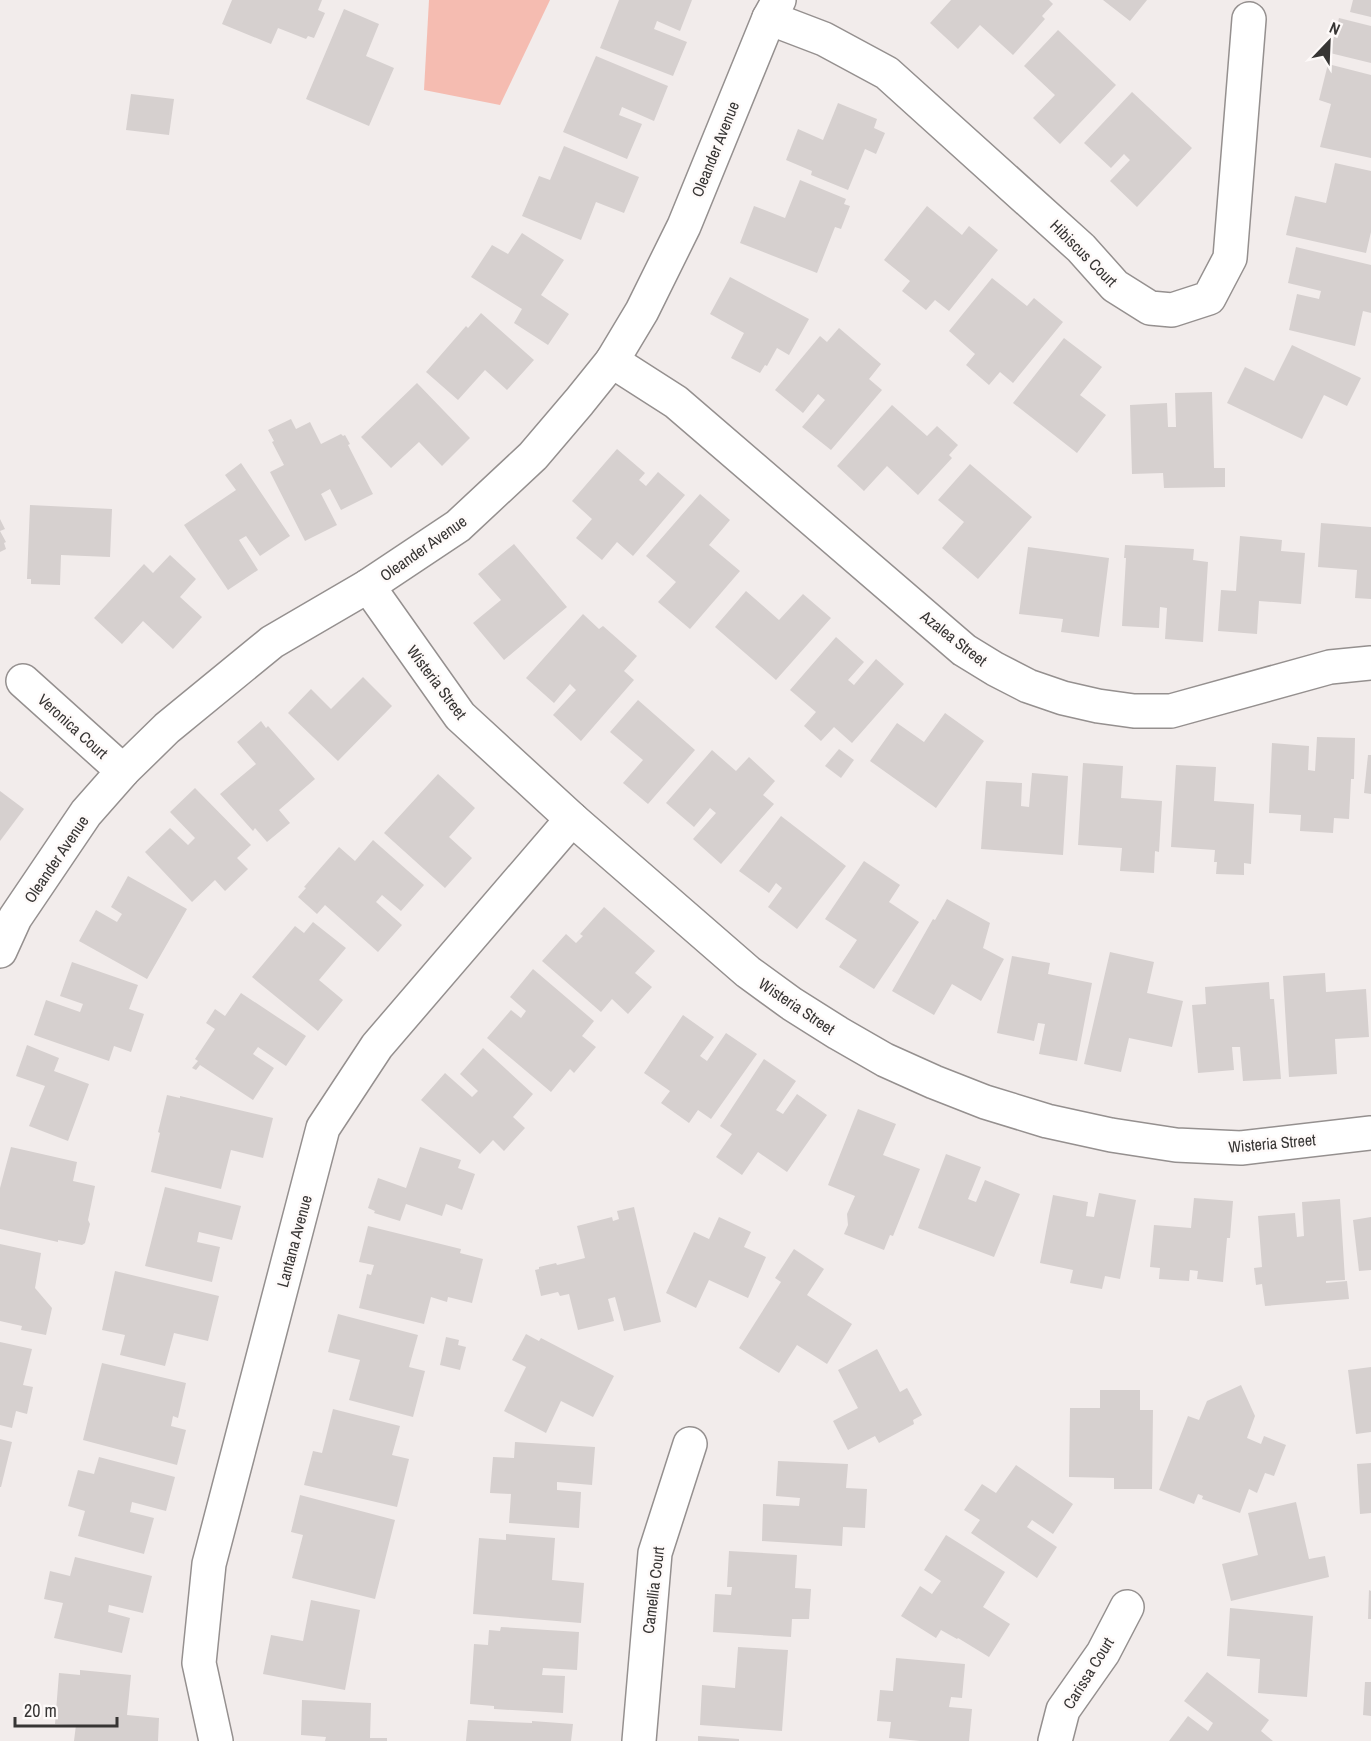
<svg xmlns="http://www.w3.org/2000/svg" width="1371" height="1741" font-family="'Archivo Narrow',sans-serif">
<rect width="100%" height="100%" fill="#f2eceb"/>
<path fill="#f5bcb1" d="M 429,0 L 550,0 L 500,105 L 424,90 Z"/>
<g fill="#d6d0cf">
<path d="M 232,0 L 322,0 L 318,10 L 325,13 L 314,38 L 308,36 L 306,39 L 278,28 L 271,44 L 222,24 Z"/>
<path d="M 619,0 L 692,0 L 680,31 L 657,21 L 654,29 L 687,42 L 673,76 L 600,48 Z"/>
<path d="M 951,0 L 1049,0 L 1053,4 L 1042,16 L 1045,19 L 1013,55 L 980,25 L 958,49 L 930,23 Z"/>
<path d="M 1103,0 L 1147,0 L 1130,21 Z"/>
<path d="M 1353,0 L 1371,0 L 1371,17 L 1350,12 Z"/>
<path d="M 344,9 L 379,24 L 366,56 L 394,68 L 369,126 L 306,99 Z"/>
<path d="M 1339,18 L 1371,26 L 1371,63 L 1330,53 Z"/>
<path d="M 1058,30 L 1116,85 L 1060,144 L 1033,118 L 1055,95 L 1024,66 Z"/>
<path d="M 596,56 L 668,86 L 654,121 L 622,107 L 619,115 L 642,124 L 627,159 L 563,132 Z"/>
<path d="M 1328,64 L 1371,75 L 1371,158 L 1320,147 L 1331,104 L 1319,100 Z"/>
<path d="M 1132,92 L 1192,148 L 1137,207 L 1110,181 L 1130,160 L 1124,154 L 1111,168 L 1084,143 Z"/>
<path d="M 131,94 L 174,99 L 169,135 L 126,130 Z"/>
<path d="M 838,103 L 877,119 L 874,128 L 885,133 L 876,154 L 865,149 L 848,190 L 811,175 L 812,171 L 786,160 L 798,129 L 823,140 Z"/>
<path d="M 564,146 L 639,177 L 624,213 L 596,202 L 581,240 L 522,216 L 539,176 L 550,180 Z"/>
<path d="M 1335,163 L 1371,171 L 1371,232 L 1366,253 L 1286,235 L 1295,196 L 1326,203 Z"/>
<path d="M 800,180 L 846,199 L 844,204 L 850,206 L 841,229 L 835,227 L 817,273 L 740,243 L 754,206 L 785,218 Z"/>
<path d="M 927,206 L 962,235 L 969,226 L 998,250 L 949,311 L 935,300 L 926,310 L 902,291 L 910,281 L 884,260 Z"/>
<path d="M 522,233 L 564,260 L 541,295 L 569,314 L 548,345 L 514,323 L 522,309 L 471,277 L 492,245 L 508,254 Z"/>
<path d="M 1296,247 L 1371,265 L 1371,313 L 1363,311 L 1355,346 L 1289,330 L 1297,294 L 1319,299 L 1321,291 L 1288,283 Z"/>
<path d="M 730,277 L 809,319 L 789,355 L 777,348 L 767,366 L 765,365 L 760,373 L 731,358 L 744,333 L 710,314 Z"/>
<path d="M 992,278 L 1027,306 L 1034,298 L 1063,322 L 1013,383 L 1000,372 L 989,385 L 966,365 L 975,354 L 949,331 Z"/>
<path d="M 481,313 L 534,360 L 507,390 L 485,370 L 458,400 L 426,372 L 466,326 L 468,328 Z"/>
<path d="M 839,328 L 881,364 L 869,379 L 882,390 L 831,450 L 802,427 L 825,400 L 818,394 L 803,413 L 775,390 L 820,336 L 827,342 Z"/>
<path d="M 1064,338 L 1102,367 L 1080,395 L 1106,415 L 1077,453 L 1013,403 Z"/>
<path d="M 1292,345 L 1361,378 L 1347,406 L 1324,395 L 1302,439 L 1227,403 L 1245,367 L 1274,381 Z"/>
<path d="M 417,383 L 470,438 L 442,466 L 419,442 L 391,468 L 361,437 Z"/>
<path d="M 1212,392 L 1214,468 L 1225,468 L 1225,487 L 1164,488 L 1163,473 L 1132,474 L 1130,405 L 1167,403 L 1168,427 L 1176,427 L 1175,393 Z"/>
<path d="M 892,405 L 927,436 L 937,426 L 958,445 L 949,455 L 952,458 L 918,495 L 887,466 L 864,491 L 837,466 Z"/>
<path d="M 291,419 L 296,429 L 310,422 L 321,444 L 341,434 L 343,436 L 345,435 L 350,444 L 348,445 L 373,494 L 341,510 L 330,489 L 321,494 L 337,525 L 305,541 L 270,472 L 284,465 L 272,442 L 274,441 L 268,430 Z"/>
<path d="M 617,449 L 645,473 L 639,480 L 646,486 L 658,472 L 685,495 L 633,556 L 617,542 L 602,560 L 576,538 L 592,519 L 572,501 Z"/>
<path d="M 241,463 L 290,536 L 260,556 L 246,536 L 239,540 L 258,570 L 228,590 L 184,525 L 236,490 L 225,475 Z"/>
<path d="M 970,464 L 1032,517 L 978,579 L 942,548 L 964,522 L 938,500 Z"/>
<path d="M 700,494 L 730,520 L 709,545 L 740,571 L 690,629 L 658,602 L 676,582 L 646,556 Z"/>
<path d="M 30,505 L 112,509 L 110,557 L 61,555 L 60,585 L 31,584 L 31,579 L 27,579 Z"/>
<path d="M 0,519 L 5,529 L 0,531 L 6,542 L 4,543 L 6,549 L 0,552 Z"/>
<path d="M 1321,523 L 1371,527 L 1371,599 L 1355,598 L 1357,570 L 1318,567 Z"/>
<path d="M 1240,536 L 1282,540 L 1281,551 L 1305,553 L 1301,604 L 1259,601 L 1257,634 L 1218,631 L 1221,590 L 1236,591 Z"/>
<path d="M 514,544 L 567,607 L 504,660 L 473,623 L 501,600 L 478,574 Z"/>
<path d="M 1125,545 L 1194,549 L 1193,560 L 1208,562 L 1203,642 L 1165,639 L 1167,608 L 1160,607 L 1159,628 L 1122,626 L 1126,558 L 1124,558 Z"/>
<path d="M 1028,547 L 1109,558 L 1099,637 L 1061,632 L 1063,619 L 1019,614 Z"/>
<path d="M 170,555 L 196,579 L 180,597 L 202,617 L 173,649 L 143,621 L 122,644 L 94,618 L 144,564 L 153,573 Z"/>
<path d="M 746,591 L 779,620 L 803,594 L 831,618 L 776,680 L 715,627 Z"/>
<path d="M 583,614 L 599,629 L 603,626 L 637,656 L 624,671 L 634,680 L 581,741 L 553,715 L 576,690 L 570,684 L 554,703 L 526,678 Z"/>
<path d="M 836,637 L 864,662 L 848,680 L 854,685 L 876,659 L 904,684 L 852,743 L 834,727 L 821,741 L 804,726 L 816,712 L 790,690 Z"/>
<path d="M 363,677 L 392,706 L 338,761 L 288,713 L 311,689 L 331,709 Z"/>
<path d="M 638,700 L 695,750 L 648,804 L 623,783 L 643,760 L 610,732 Z"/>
<path d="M 945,713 L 984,741 L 936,808 L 870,761 L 897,723 L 924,742 Z"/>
<path d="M 261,721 L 266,728 L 268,726 L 315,779 L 279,810 L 290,823 L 267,842 L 255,828 L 253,831 L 220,794 L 256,764 L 237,742 Z"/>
<path d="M 1317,737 L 1355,738 L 1354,779 L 1351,779 L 1349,819 L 1334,818 L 1333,833 L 1300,831 L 1301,815 L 1269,813 L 1272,743 L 1309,746 L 1308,770 L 1315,771 Z"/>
<path d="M 839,749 L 854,760 L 841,778 L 825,766 Z"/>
<path d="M 712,750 L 736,771 L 749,757 L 775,781 L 763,795 L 774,804 L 721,864 L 693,839 L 716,813 L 710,808 L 694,827 L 666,803 Z"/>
<path d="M 1368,755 L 1371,755 L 1371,794 L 1364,793 Z"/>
<path d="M 1083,763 L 1123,766 L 1121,798 L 1162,801 L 1159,852 L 1155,851 L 1154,873 L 1120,871 L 1122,848 L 1078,845 Z"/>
<path d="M 1176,765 L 1216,767 L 1214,801 L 1254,804 L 1251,864 L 1244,863 L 1244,875 L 1216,874 L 1217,862 L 1214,862 L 1215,850 L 1171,847 Z"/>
<path d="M 1032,773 L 1068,776 L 1063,855 L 981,849 L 986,781 L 1022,783 L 1021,806 L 1029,807 Z"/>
<path d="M 438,774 L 475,808 L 449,837 L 472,858 L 445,888 L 384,833 Z"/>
<path d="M 195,788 L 251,845 L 237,858 L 248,869 L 225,891 L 215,880 L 192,902 L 145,852 L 170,828 L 188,845 L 195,838 L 170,812 Z"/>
<path d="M 0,791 L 24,809 L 0,841 Z"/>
<path d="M 781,816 L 846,866 L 797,929 L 768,907 L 782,888 L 776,883 L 769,893 L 739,871 Z"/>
<path d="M 373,840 L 424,885 L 401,911 L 382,895 L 376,902 L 402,925 L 378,952 L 325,905 L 317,914 L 298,897 L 306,888 L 304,887 L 339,847 L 355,861 Z"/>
<path d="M 864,861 L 900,885 L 889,902 L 919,922 L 874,989 L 839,967 L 857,940 L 825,919 Z"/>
<path d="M 128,876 L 187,909 L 147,979 L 79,941 L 96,910 L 117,922 L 122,914 L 111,907 Z"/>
<path d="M 947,899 L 990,923 L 983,948 L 1004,959 L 981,1001 L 952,984 L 934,1015 L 892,991 L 933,919 L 935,920 Z"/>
<path d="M 604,907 L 655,951 L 635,973 L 652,987 L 628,1014 L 612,999 L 601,1012 L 542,961 L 566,934 L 576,943 L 583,936 L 580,934 Z"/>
<path d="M 313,922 L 346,948 L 319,980 L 343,1000 L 318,1031 L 252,977 L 295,926 L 304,933 Z"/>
<path d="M 1110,952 L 1154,962 L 1147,993 L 1183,1001 L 1172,1047 L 1129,1038 L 1121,1072 L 1084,1064 Z"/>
<path d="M 1012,956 L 1050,963 L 1048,974 L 1092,983 L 1077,1061 L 1039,1054 L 1045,1024 L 1038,1023 L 1034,1041 L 997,1033 Z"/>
<path d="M 72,962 L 138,985 L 129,1009 L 144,1014 L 131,1052 L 114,1046 L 109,1061 L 34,1035 L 46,1000 L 80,1012 L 83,1004 L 60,996 Z"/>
<path d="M 533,969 L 594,1021 L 582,1036 L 596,1047 L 574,1073 L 570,1069 L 551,1092 L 487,1038 L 511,1010 L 521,1018 L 526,1011 L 510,997 Z"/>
<path d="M 1325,973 L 1326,992 L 1366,989 L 1369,1037 L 1335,1039 L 1337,1074 L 1289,1077 L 1283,976 Z"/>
<path d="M 1269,982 L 1270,999 L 1274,999 L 1281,1079 L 1243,1081 L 1240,1047 L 1232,1047 L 1234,1070 L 1198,1073 L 1192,1005 L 1206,1004 L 1205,987 Z"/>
<path d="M 241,993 L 306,1036 L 286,1066 L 258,1047 L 253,1054 L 274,1068 L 253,1100 L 200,1065 L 196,1070 L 192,1068 L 198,1061 L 195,1059 L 215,1029 L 206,1023 L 215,1009 L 225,1016 Z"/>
<path d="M 683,1015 L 714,1037 L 700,1056 L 707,1061 L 726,1033 L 757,1054 L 711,1119 L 698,1110 L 689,1123 L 661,1103 L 670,1091 L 644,1073 Z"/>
<path d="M 27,1045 L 59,1058 L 54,1071 L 89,1084 L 68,1141 L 29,1126 L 45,1086 L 16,1076 Z"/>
<path d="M 483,1048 L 533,1094 L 513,1117 L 525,1128 L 504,1151 L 493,1140 L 480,1154 L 421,1100 L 445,1073 L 472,1097 L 478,1091 L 460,1074 Z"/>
<path d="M 764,1059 L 796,1081 L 776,1110 L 783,1114 L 797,1094 L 827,1115 L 787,1172 L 758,1152 L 742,1175 L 716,1157 L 732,1134 L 720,1126 Z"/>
<path d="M 167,1095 L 180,1098 L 180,1096 L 273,1118 L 263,1158 L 231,1150 L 221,1189 L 151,1172 L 160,1133 L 158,1132 Z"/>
<path d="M 858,1109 L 896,1124 L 883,1155 L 920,1169 L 893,1236 L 890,1235 L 884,1250 L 844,1234 L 848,1225 L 847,1214 L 855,1196 L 828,1185 Z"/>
<path d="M 11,1147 L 77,1162 L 73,1181 L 95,1186 L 88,1220 L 90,1224 L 85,1243 L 82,1245 L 58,1240 L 58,1242 L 0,1229 L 0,1188 Z"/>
<path d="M 420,1147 L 461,1160 L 458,1168 L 475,1174 L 462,1210 L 446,1204 L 442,1216 L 406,1204 L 400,1221 L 374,1213 L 375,1211 L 368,1208 L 378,1178 L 406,1188 Z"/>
<path d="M 946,1154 L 981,1167 L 968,1199 L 976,1202 L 985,1180 L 1020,1194 L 994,1257 L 918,1228 Z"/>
<path d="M 165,1187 L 241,1206 L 232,1240 L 199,1232 L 197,1242 L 220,1247 L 212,1282 L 145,1266 Z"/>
<path d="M 1099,1193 L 1136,1200 L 1120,1279 L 1105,1276 L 1102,1289 L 1070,1283 L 1073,1270 L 1040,1263 L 1053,1195 L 1088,1202 L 1086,1216 L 1094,1217 Z"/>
<path d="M 1194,1198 L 1233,1201 L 1230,1238 L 1227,1238 L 1223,1282 L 1197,1279 L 1198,1271 L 1190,1270 L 1189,1281 L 1159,1279 L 1160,1268 L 1150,1267 L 1154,1225 L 1191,1228 Z"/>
<path d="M 1340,1199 L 1345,1280 L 1326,1281 L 1326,1283 L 1347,1281 L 1349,1299 L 1265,1306 L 1262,1284 L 1256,1285 L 1254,1268 L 1262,1267 L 1258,1216 L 1295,1213 L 1297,1237 L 1304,1236 L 1302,1202 Z"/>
<path d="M 634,1207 L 661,1322 L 624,1331 L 615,1297 L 608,1299 L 614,1321 L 578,1330 L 569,1294 L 560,1296 L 558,1292 L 541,1296 L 535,1270 L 539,1269 L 539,1267 L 556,1263 L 557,1265 L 585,1258 L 577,1226 L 612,1217 L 613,1221 L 619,1219 L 617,1211 Z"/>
<path d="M 719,1217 L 751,1232 L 744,1247 L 766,1257 L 748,1298 L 709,1280 L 696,1308 L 666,1293 L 694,1232 L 709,1239 Z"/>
<path d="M 1371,1217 L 1371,1270 L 1359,1271 L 1353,1220 Z"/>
<path d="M 368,1226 L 461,1249 L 460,1253 L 483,1259 L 472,1303 L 448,1297 L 447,1302 L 431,1297 L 424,1324 L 359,1308 L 367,1274 L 371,1275 L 374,1265 L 359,1262 Z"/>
<path d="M 0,1244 L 41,1253 L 35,1288 L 52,1308 L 46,1335 L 21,1330 L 22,1326 L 0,1321 Z"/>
<path d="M 794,1249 L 824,1269 L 807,1295 L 852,1324 L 827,1364 L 797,1345 L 779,1373 L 739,1348 L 781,1282 L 775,1278 Z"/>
<path d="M 115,1271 L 219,1296 L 208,1341 L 174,1333 L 165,1366 L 120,1355 L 125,1335 L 102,1330 Z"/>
<path d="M 338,1314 L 418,1335 L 409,1367 L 425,1371 L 413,1417 L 349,1400 L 360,1360 L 328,1352 Z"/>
<path d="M 526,1334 L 539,1341 L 541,1338 L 614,1376 L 593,1417 L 561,1401 L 546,1433 L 504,1411 L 526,1367 L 512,1360 Z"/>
<path d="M 446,1337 L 459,1340 L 458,1345 L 466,1347 L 460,1370 L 440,1365 Z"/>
<path d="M 0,1342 L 32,1349 L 23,1385 L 33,1387 L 27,1414 L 16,1411 L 12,1428 L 0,1425 Z"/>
<path d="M 877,1349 L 900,1392 L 907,1388 L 922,1415 L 913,1420 L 914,1424 L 879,1443 L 875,1436 L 848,1450 L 833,1421 L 858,1408 L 838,1370 Z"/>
<path d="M 102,1363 L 186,1383 L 178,1418 L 173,1416 L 171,1426 L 186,1430 L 177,1465 L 83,1440 Z"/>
<path d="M 1371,1367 L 1371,1432 L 1356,1434 L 1348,1370 Z"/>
<path d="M 1241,1385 L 1255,1416 L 1247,1438 L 1261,1444 L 1264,1436 L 1286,1445 L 1274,1476 L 1265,1473 L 1257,1493 L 1249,1489 L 1240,1513 L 1202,1499 L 1203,1496 L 1198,1494 L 1194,1504 L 1159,1490 L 1188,1416 L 1199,1420 L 1207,1401 Z"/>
<path d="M 1100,1390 L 1140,1390 L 1140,1410 L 1153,1410 L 1152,1489 L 1114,1489 L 1114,1478 L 1069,1477 L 1070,1408 L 1100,1408 Z"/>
<path d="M 333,1409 L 400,1426 L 392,1455 L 409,1459 L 397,1507 L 304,1485 L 313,1451 L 322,1453 Z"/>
<path d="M 0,1439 L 12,1442 L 1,1487 L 0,1487 Z"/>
<path d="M 515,1442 L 595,1447 L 592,1485 L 557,1482 L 557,1490 L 581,1492 L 579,1528 L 509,1523 L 511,1494 L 490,1493 L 493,1457 L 514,1458 Z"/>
<path d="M 99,1457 L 175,1477 L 166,1511 L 132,1502 L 130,1512 L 154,1518 L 144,1554 L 78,1536 L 85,1511 L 68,1506 L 78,1470 L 94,1474 Z"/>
<path d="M 778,1461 L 848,1464 L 846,1488 L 867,1489 L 865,1528 L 843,1527 L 842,1546 L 762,1541 L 763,1504 L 799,1506 L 800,1498 L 776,1496 Z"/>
<path d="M 1371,1463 L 1371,1513 L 1360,1514 L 1357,1464 Z"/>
<path d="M 1016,1465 L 1073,1504 L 1053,1534 L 1032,1520 L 1027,1527 L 1057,1547 L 1037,1578 L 971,1533 L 980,1520 L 964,1510 L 982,1484 L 996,1493 Z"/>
<path d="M 300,1495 L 395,1520 L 375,1599 L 292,1578 L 303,1535 L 291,1532 Z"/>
<path d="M 1296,1502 L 1309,1559 L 1325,1556 L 1329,1577 L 1231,1601 L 1222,1564 L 1258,1555 L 1248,1513 Z"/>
<path d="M 506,1534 L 555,1538 L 552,1580 L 584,1583 L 581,1623 L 473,1614 L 479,1538 L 506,1540 Z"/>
<path d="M 946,1535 L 1005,1572 L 983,1607 L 1010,1624 L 989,1657 L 958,1638 L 957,1639 L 941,1630 L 936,1638 L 901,1616 L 920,1586 L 932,1594 L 941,1581 L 924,1570 Z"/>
<path d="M 729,1551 L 797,1555 L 795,1588 L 811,1589 L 809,1619 L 792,1619 L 791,1637 L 713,1632 L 715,1594 L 731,1595 L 732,1587 L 727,1587 Z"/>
<path d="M 75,1557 L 152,1576 L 143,1613 L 109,1605 L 108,1612 L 130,1618 L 122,1653 L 54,1638 L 63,1603 L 44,1599 L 50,1571 L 70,1576 Z"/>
<path d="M 1369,1590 L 1371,1591 L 1371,1619 L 1368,1619 Z"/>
<path d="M 311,1600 L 360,1610 L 345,1690 L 263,1674 L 271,1635 L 303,1641 Z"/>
<path d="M 1230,1608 L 1313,1616 L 1307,1697 L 1258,1693 L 1260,1659 L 1227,1656 Z"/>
<path d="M 501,1627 L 579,1632 L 577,1670 L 543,1668 L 542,1675 L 565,1676 L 563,1713 L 494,1709 L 494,1706 L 470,1704 L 474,1644 L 488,1645 L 489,1630 L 500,1631 Z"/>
<path d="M 738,1647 L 788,1650 L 782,1731 L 700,1725 L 702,1685 L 735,1688 Z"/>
<path d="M 896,1658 L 965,1664 L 962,1698 L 951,1697 L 949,1707 L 972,1709 L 969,1741 L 920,1741 L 889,1738 L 891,1722 L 877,1721 L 880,1690 L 893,1691 Z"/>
<path d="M 80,1670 L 131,1675 L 127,1715 L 159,1718 L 158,1741 L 74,1741 L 76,1725 L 55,1724 L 59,1673 L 80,1675 Z"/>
<path d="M 1207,1672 L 1269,1720 L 1261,1731 L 1273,1741 L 1169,1741 L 1188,1716 L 1208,1731 L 1213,1723 L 1184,1701 Z"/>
<path d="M 1365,1682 L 1371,1682 L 1371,1716 L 1363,1715 Z"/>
<path d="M 302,1700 L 371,1703 L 370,1738 L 387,1738 L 387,1741 L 325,1741 L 326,1737 L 301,1735 Z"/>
<path d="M 468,1720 L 532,1723 L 532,1721 L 573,1724 L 571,1741 L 466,1741 Z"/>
<path d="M 698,1736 L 739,1739 L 739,1741 L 698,1741 Z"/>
</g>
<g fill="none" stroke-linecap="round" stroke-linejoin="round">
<defs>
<g id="minor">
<path d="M 769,18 L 824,39 L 887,73 L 1081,248 L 1115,286 L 1150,308 L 1172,310 L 1209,298 L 1230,258 L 1249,19"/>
<path d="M 612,361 L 676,402 L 964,650 L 995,669 L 1028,686 L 1063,698 L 1098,706 L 1134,711 L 1171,711 L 1330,667 L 1371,663"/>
<path d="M 368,586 L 460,716 L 572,819 L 748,972 L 792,1004 L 838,1033 L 885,1060 L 934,1082 L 985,1102 L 1047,1121 L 1111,1135 L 1176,1145 L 1241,1148 L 1371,1133"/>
<path d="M 23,681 L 123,771"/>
<path d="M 0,951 L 15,918 L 86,813 L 123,771 L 167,728 L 272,642 L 368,586 L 458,526 L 533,456 L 579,402 L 612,361 L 642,311 L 684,226 L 769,18 L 779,0"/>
<path d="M 216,1741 L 199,1663 L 209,1564 L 323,1128 L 377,1046 L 572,819"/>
<path d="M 639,1741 L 655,1553 L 690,1444"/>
<path d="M 1055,1741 L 1063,1710 L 1103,1653 L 1127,1607"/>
</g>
</defs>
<use href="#minor" stroke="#95908f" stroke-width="36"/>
<use href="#minor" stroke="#fff" stroke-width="33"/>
</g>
<g text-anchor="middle" stroke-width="5" stroke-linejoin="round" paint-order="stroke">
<g font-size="16" fill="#373534" stroke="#fefaf9">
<text transform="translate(715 149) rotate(-68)" y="6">Oleander Avenue</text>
<text transform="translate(1084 253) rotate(45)" y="6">Hibiscus Court</text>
<text transform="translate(423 548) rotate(-35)" y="6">Oleander Avenue</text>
<text transform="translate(954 638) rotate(38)" y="6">Azalea Street</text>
<text transform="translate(437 682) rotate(53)" y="6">Wisteria Street</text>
<text transform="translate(73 726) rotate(42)" y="6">Veronica Court</text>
<text transform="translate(56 859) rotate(-56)" y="6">Oleander Avenue</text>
<text transform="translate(797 1006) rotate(34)" y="6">Wisteria Street</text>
<text transform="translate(1272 1143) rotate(-5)" y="6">Wisteria Street</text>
<text transform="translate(294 1241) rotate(-75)" y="6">Lantana Avenue</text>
<text transform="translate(653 1590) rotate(-83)" y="6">Camellia Court</text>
<text transform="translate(1088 1673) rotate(-58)" y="6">Carissa Court</text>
</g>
</g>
<g transform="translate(1329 42) rotate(23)" stroke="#fefaf9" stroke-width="4.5" paint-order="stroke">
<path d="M0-4.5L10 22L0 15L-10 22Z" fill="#373534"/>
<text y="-9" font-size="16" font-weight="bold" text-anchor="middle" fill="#373534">N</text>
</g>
<path d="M15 1717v9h102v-9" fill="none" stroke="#373534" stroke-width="3"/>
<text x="24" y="1717" font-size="18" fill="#373534" stroke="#fefaf9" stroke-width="4.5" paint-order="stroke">20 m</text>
</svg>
